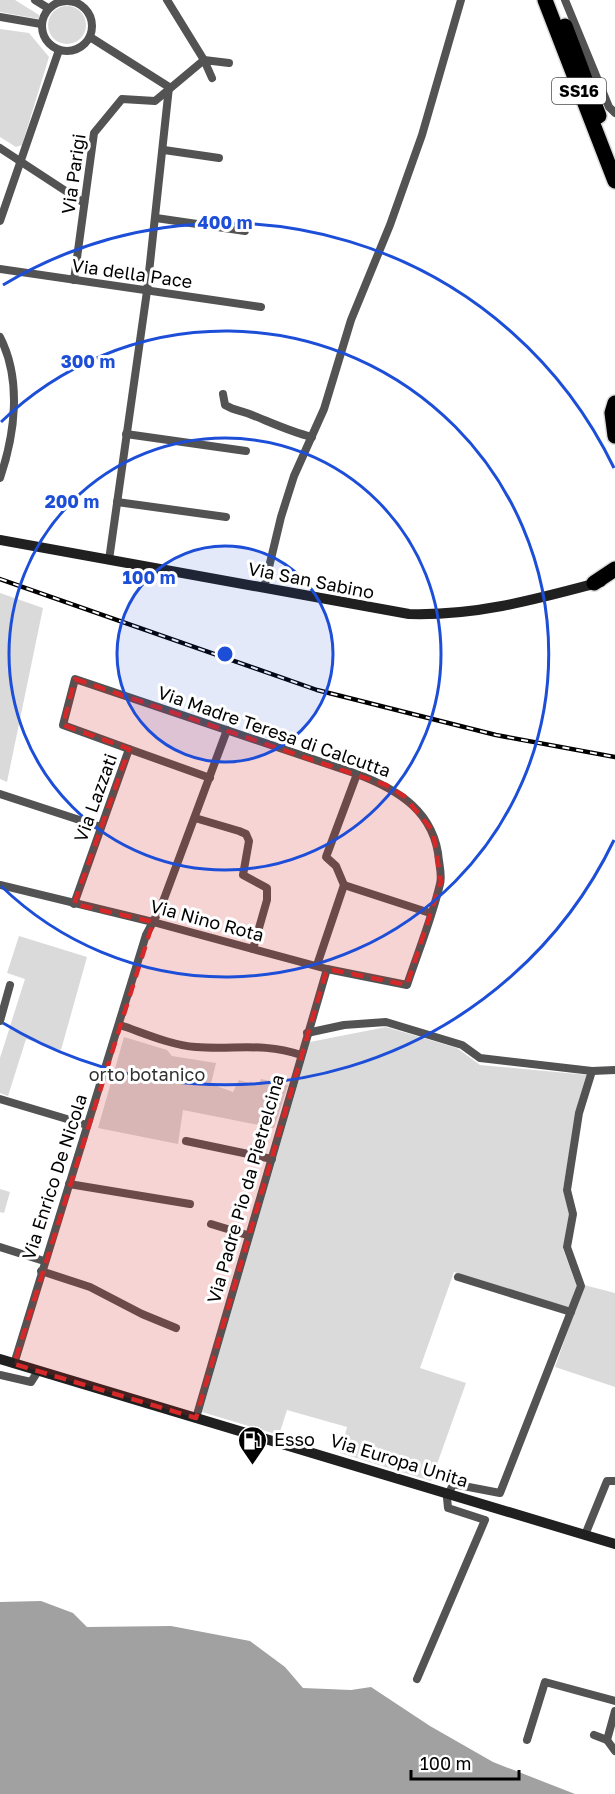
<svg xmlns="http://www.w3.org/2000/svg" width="615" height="1794" font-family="'Golos Text',sans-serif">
<rect width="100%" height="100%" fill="#fff"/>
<g fill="#dadada">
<path d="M 0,0 L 15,0 L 39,15 L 39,19 L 0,12 Z"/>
<circle cx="67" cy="25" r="19"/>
<path d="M 0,29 L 29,33 L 49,57 L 22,145 L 16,147 L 0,137 Z"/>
<path d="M 0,593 L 43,608 L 7,782 L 0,779 Z"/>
<path d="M 19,936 L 87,957 L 61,1050 L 26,1039 L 8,1096 L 0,1093 L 0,1058 L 25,979 L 7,973 Z"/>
<path d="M 386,1027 L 457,1048 L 480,1065 L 588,1075 L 576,1111 L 563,1189 L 569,1214 L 563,1249 L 577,1287 L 569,1308 L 454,1272 L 420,1368 L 466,1383 L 431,1481 L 340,1453 L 347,1427 L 287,1410 L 279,1435 L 202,1412 L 310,1042 Z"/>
<path d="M 124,1037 L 167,1050 L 172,1056 L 216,1063 L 211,1084 L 233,1092 L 239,1080 L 258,1086 L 261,1079 L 288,1085 L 274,1128 L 183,1110 L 178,1144 L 98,1128 Z"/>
<path d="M 0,1189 L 10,1192 L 4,1213 L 0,1212 Z"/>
<path d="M 584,1285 L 615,1293 L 615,1387 L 555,1367 Z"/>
</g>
<path fill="#a1a1a1" d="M 41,1601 L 73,1613 L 87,1627 L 171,1626 L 250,1641 L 285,1667 L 303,1688 L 351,1690 L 371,1687 L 430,1726 L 493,1762 L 575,1794 L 0,1794 L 0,1602 Z"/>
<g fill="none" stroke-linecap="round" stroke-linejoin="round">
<defs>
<g id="highway">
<path d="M 545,0 L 615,181"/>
<path d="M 565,26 L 599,116"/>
<path d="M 615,403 L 612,413 L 615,436"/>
<path d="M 594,583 L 615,569"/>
</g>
</defs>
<use href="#highway" stroke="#dbdbdb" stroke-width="18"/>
<g stroke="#535353" stroke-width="8">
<path d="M 35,0 L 48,8"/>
<path d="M 565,0 L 609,107 L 615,113"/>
<circle cx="67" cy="26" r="25"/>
<path d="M 0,17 L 41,24"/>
<path d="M 90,37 L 169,87 L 147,291 L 109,560"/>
<path d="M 212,78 L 204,60 L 229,63"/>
<path d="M 0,148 L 84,203"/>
<path d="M 164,150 L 219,158"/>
<path d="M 156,218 L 245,231"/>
<path d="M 0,221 L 59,50"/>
<path d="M 0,269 L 261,307"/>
<path d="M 74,280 L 94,133 L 122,99 L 155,101 L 204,60 L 167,0"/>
<path d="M 0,337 C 22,380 15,434 0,478"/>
<path d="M 223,394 L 225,405 C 235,411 243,411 252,415 C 272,423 291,432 312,437"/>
<path d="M 126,434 L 246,451"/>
<path d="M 117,502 L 226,517"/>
<path d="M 264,588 L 281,517 L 294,476 L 324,409 L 351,320 L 390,225 L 422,135 L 461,0"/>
<path d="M 0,794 L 101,827"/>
<path d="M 195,818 L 239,831 L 246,834 L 249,841 L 243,875 L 267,888 L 267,900 L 253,949"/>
<path d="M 0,885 L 153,922 L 327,969 L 407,985 C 418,952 432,918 440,884 C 442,877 440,868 439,861 C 435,812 399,790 357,774 L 75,679 L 63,725 L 129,749"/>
<path d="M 344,885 L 430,913"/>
<path d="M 74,904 L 129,749 L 210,778"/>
<path d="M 317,965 L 344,885 L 336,866 L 326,857 L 357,774"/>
<path d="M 0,1021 L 10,985"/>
<path d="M 120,1025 C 144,1033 170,1045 196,1047 C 234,1050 263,1042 301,1055"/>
<path d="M 307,1033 L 344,1025 L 386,1022 L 462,1045 L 480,1058 L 592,1071 L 615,1070"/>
<path d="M 0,1099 L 87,1125"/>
<path d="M 186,1141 L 272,1159"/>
<path d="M 69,1184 L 190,1204"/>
<path d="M 211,1224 L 247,1235"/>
<path d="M 0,1247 L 44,1261"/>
<path d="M 41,1271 L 90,1287 L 142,1314 L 176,1328"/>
<path d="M 458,1277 L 571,1312"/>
<path d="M 14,1364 L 146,935 L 161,907 L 227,730"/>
<path d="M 0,1375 L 31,1382 L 38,1371"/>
<path d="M 196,1418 L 327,969"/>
<path d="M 585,1535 L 607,1481 L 615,1481"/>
<path d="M 417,1679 L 485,1520 L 448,1508 L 447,1498 L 453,1484 L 500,1493 L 581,1286 L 567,1247 L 573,1214 L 567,1190 L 579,1113 L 592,1071"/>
<path d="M 594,1735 L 607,1740 L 615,1711"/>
<path d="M 527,1740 L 545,1682 L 615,1701"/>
<path d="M 607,1740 L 615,1751"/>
</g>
<g stroke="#202020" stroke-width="10">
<path d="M 0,540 L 409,614 C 477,616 537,599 601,582"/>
<path d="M 0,1359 L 615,1544"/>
</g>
<use href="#highway" stroke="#000" stroke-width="15"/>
<defs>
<path id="rail" d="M 0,579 L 317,690 L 496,735 L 615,757"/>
</defs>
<use href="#rail" stroke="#000" stroke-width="4.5"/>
<use href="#rail" stroke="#fff" stroke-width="2" stroke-dasharray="7" stroke-linecap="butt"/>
</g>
<path fill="#d62828" fill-opacity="0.2" stroke="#d62828" stroke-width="4.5" stroke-dasharray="12 8" stroke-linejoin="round" d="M 75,679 L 386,785 L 404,796 L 433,831 L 441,882 L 407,985 L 327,969 L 196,1418 L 14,1364 L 153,922 L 74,904 L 129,749 L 63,725 Z"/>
<circle cx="225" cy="654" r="108" fill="#1d4ed8" fill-opacity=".12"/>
<g fill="none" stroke="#1d4ed8" stroke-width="3">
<circle cx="225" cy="654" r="108"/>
<circle cx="225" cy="654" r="216"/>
<path d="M1 422A323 323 0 1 1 1 886"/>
<path d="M614 840A431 431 0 0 1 3 1023M3 285A431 431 0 0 1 614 468"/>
</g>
<defs>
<symbol id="fuel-pin" viewBox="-11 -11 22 30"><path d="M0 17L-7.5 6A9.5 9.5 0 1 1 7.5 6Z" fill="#000" stroke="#fff"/><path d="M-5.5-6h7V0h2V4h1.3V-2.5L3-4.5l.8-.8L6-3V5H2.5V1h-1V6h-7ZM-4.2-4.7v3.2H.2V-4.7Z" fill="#fff"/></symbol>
</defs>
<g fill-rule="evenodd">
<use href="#fuel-pin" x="236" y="1424" width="33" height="45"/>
</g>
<g text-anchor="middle" stroke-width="6" stroke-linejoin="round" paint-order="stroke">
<rect fill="#fff" stroke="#4c4c4c" stroke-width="1.5" x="552" y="78" width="54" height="26" rx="4.5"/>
<g font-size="16" font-weight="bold" fill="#000">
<text x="579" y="97">SS16</text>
</g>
<g font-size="18" fill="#000" stroke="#fff">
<text transform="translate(74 174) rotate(-82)" y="6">Via Parigi</text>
<text transform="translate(132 274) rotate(8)" y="6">Via della Pace</text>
<text transform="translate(311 581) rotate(11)" y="6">Via San Sabino</text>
<text transform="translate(274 732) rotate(19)" y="6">Via Madre Teresa di Calcutta</text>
<text transform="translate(96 798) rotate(-70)" y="6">Via Lazzati</text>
<text transform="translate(207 921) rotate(15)" y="6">Via Nino Rota</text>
<text transform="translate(55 1177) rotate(-72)" y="6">Via Enrico De Nicola</text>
<text transform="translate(246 1189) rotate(-74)" y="6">Via Padre Pio da Pietrelcina</text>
<text transform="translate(399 1461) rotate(17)" y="6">Via Europa Unita</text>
</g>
<g font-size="18" fill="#313131" stroke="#fff">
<text x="147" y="1081">orto botanico</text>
</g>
<g font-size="18" fill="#000" stroke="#fff" text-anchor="start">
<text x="274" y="1446">Esso</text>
</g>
</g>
<circle cx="225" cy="654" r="9" fill="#1d4ed8" stroke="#fff" stroke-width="3"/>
<g font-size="18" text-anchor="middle" font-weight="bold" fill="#1d4ed8" stroke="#fff" stroke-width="6" stroke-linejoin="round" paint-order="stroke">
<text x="225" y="229">400 m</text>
<text x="88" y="368">300 m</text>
<text x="72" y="508">200 m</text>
<text x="149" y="584">100 m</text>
</g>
<path d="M411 1770v9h108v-9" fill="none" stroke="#000000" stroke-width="3"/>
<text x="420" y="1770" font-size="18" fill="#000000" stroke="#ffffff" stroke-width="4.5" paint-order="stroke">100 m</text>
</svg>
